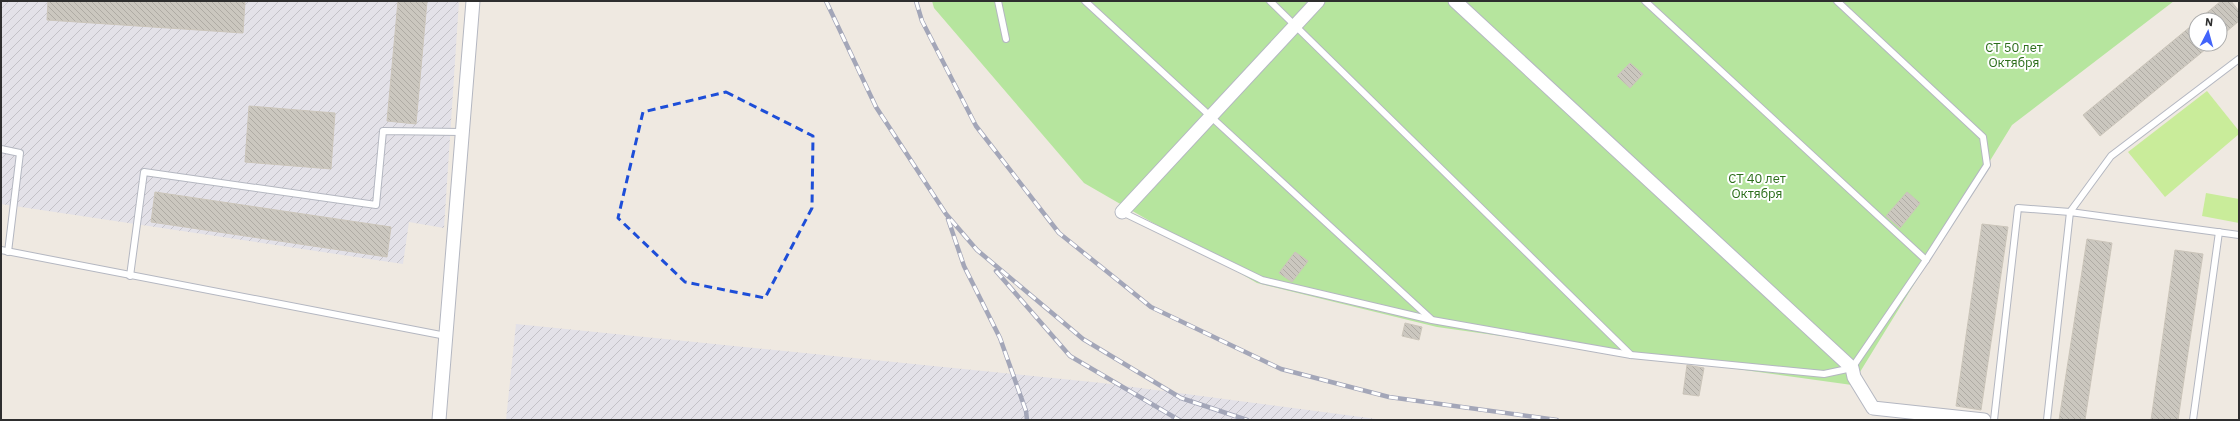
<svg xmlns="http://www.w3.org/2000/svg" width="2240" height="421" font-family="'IBM Plex Sans',sans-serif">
<defs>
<pattern id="industrial-furrows" width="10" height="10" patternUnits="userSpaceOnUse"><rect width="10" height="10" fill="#e3e1e8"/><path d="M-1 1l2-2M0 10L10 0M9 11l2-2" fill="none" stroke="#c3c1c7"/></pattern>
<pattern id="building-back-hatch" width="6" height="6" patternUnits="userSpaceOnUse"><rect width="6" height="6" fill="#cbc7bf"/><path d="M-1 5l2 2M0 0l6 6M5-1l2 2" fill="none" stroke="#afaba4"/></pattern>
</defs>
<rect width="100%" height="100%" fill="#efe9e1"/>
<g fill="url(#industrial-furrows)">
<path d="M 1,1 L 459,1 L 444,228 L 409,222 L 403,264 L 1,204 Z"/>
<path d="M 516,324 L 1102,383 L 1384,420 L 506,420 Z"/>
</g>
<path fill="#b6e59e" d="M 932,1 L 2174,1 L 2012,125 L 1852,385 L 1437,327 L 1257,283 L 1084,183 L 934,8 Z"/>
<g fill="#c9ec9a">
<path d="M 2207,91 L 2239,131 L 2239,134 L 2165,197 L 2128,152 Z"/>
<path d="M 2206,193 L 2239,199 L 2239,223 L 2202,216 Z"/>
</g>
<g fill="url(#building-back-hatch)" stroke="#cbc5ba">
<path d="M 48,1 L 245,1 L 243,33 L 47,20 Z"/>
<path d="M 398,1 L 427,1 L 416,124 L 387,121 Z"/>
<path d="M 2221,1 L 2231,1 L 2239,11 L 2239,21 L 2220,37 L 2220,20 L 2198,20 Z"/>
<path d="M 2196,22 L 2196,44 L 2212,44 L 2100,136 L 2083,115 Z"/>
<path d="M 1630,63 L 1643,74 L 1630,88 L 1617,76 Z"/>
<path d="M 249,106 L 335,113 L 331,169 L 245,162 Z"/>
<path d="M 155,192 L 391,227 L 387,257 L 151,222 Z"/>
<path d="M 1907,192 L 1920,203 L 1900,228 L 1886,216 Z"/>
<path d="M 1982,224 L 2008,227 L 1981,410 L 1956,406 Z"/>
<path d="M 2087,239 L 2112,243 L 2085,420 L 2059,420 Z"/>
<path d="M 2175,250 L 2203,254 L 2189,346 L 2178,420 L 2151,420 Z"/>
<path d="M 1295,252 L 1308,261 L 1292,282 L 1279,273 Z"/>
<path d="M 1405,323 L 1422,327 L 1419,340 L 1402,336 Z"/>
<path d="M 1687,365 L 1704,368 L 1699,396 L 1683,394 Z"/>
</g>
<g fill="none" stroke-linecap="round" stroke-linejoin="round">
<defs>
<g id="service">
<path d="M 998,1 L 1006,39"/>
<path d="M 1085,1 L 1431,319"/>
<path d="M 1270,1 L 1631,355"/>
<path d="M 1645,1 L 1926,260"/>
<path d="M 1,149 L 20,153 L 8,252"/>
<path d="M 1122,212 L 1262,280 L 1432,320 L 1631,355 L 1824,374 L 1852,368 L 1926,260 L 1987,165 L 1983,137 L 1837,1"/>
<path d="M 1,250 L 446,336"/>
<path d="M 130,276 L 144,172 L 376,205 L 383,131 L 462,132"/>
<path d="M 1994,420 L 2018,208 L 2070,212 L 2111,156 L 2239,59"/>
<path d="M 2047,420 L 2070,212 L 2239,235"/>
<path d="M 2193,420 L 2219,232"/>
</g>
<g id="minor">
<path d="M 1455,1 L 1852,368 L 1854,377 L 1873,408 L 1984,420"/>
<path d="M 1122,212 L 1318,1"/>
<path d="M 439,420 L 473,1"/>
</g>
</defs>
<use href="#service" stroke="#b4b7c1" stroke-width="8"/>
<use href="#minor" stroke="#b4b7c1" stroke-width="15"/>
<use href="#service" stroke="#fff" stroke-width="6"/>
<use href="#minor" stroke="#fff" stroke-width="13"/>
<defs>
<g id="rail">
<path d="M 826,1 L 876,107 L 946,214 L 977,250 L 1083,339 L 1181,398 L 1247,420"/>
<path d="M 916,1 L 922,21 L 976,126 L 1059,233 L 1151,307 L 1281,369 L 1389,397 L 1557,420"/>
<path d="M 948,219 L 964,266 L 1000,338 L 1026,411 L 1027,420"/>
<path d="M 996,271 L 1070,356 L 1179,420"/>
</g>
</defs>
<use href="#rail" stroke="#a3a6b8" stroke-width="4.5"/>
<use href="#rail" stroke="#fff" stroke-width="3" stroke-dasharray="9" stroke-linecap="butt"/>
</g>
<path fill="none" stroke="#1d4ed8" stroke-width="3" stroke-dasharray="8 5" stroke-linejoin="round" d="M 726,92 L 813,136 L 812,208 L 765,298 L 685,282 L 618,218 L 643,112 Z"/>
<g text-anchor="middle" stroke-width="4" stroke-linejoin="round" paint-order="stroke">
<g font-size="13" fill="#2c6e1b" stroke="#fff">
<text x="2014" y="52">СТ 50 лет<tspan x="2014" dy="15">Октября</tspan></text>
<text x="1757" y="183">СТ 40 лет<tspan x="1757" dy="15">Октября</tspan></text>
</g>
</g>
<rect width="2240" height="421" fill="none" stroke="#2e2e2e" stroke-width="4"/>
<g transform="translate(2208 32) rotate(6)"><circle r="19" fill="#ffffff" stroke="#ababab"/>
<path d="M0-3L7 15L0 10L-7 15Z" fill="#4264fb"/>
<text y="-6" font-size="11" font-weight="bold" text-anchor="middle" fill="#2e2e2e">N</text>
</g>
</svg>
